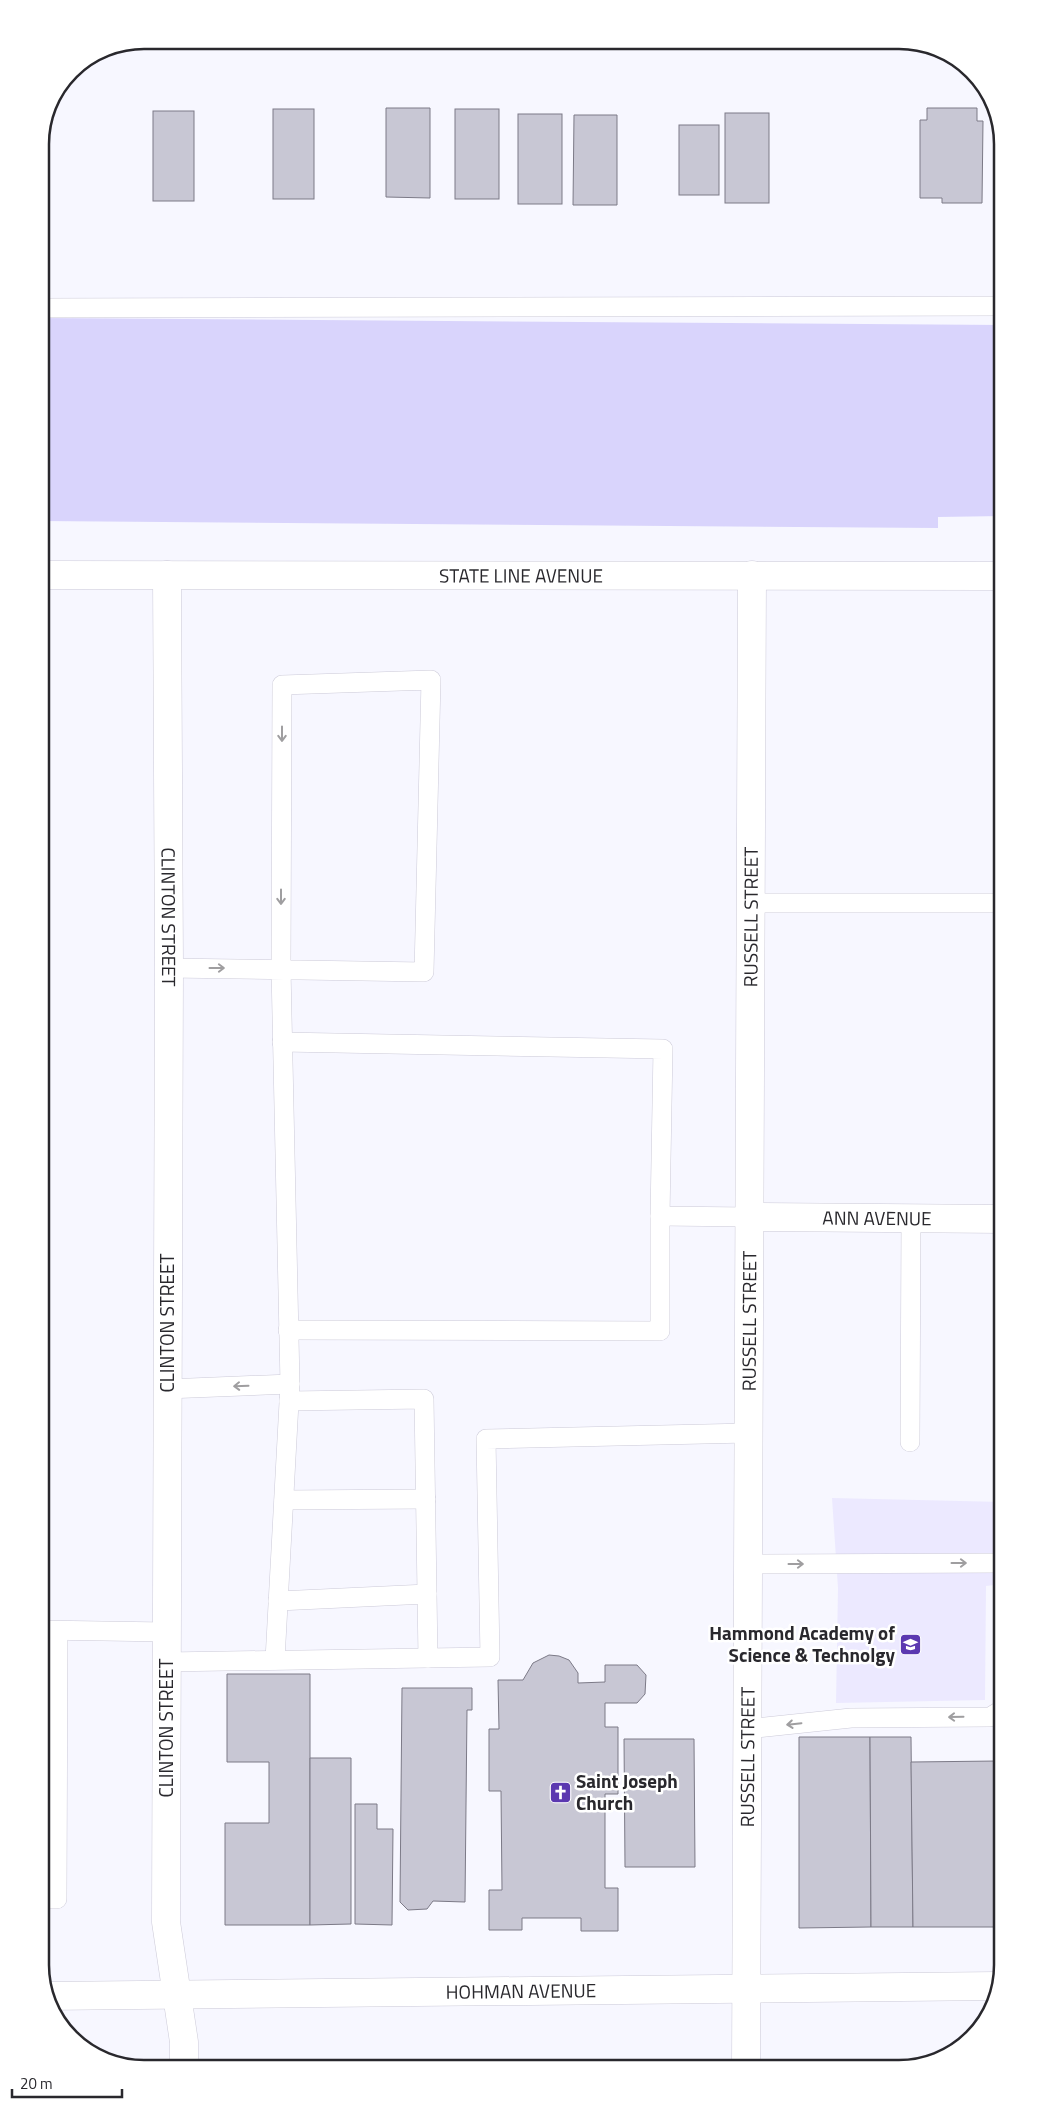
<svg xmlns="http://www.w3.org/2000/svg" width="1043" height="2109" font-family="'Titillium Web',sans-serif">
<rect width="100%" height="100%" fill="#f7f7ff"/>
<path fill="#ece9ff" d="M 832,1498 L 1003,1502 L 1003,1584 L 986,1586 L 985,1700 L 836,1703 L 838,1588 Z"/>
<g fill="#d9d4fc">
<path d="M 40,318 L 1003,325 L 1003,516 L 938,517 L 938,528 L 40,521 Z"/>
<path d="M 993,1507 L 1003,1507 L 1003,1539 L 993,1529 Z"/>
</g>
<g fill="#c8c7d4" stroke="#7c7a87">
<path d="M 386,108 L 430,108 L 430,198 L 386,197 Z"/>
<path d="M 927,108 L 977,108 L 977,121 L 983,121 L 982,203 L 942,203 L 942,198 L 920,198 L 920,120 L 927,120 Z"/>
<rect x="273" y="109" width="41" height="90"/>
<rect x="455" y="109" width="44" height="90"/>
<rect x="153" y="111" width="41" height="90"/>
<rect x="725" y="113" width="44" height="90"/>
<rect x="518" y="114" width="44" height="90"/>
<path d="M 574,115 L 617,115 L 617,205 L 573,205 Z"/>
<rect x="679" y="125" width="40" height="70"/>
<path d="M 549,1655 L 559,1656 L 569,1660 L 578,1673 L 578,1683 L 605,1682 L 605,1665 L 637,1665 L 646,1675 L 645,1694 L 637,1703 L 605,1703 L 605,1727 L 618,1727 L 618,1794 L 605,1794 L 605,1888 L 618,1888 L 618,1931 L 581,1931 L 581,1918 L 522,1918 L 522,1930 L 489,1930 L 489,1890 L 502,1890 L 501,1791 L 489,1791 L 489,1729 L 499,1729 L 498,1680 L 523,1680 L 533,1663 Z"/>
<path d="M 227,1674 L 310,1674 L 310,1925 L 225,1925 L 225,1823 L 269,1823 L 269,1762 L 227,1762 Z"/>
<path d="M 402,1688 L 472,1688 L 472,1710 L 467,1710 L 465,1902 L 433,1901 L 427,1909 L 408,1910 L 400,1902 Z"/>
<path d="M 799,1737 L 870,1737 L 871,1927 L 799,1928 Z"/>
<path d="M 870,1737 L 911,1737 L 913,1927 L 871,1927 Z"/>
<path d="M 997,1738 L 1003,1738 L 1003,1927 L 999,1927 Z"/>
<path d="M 624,1739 L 694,1739 L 695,1867 L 625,1867 Z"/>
<path d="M 310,1758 L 351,1758 L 351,1924 L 310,1925 Z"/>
<path d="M 997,1761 L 999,1927 L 913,1927 L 911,1762 Z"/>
<path d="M 355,1804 L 377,1804 L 377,1829 L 393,1829 L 392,1925 L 355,1924 Z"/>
<path d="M 700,2063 L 700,2069 L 632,2069 L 632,2064 Z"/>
<rect x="479" y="2064" width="153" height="5"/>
</g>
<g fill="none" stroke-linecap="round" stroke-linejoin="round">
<defs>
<g id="service">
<path d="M 40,308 L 1003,306"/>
<path d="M 750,903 L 1003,903"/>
<path d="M 169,968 L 424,972 L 431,680 L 282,685 L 281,969 L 290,1384 L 275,1660"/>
<path d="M 282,1042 L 663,1049 L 660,1216 L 749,1217"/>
<path d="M 288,1330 L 660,1331 L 660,1216"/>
<path d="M 166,1389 L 290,1384"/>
<path d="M 289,1401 L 424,1399 L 428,1658"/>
<path d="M 910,1442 L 911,1218"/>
<path d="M 284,1500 L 426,1499"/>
<path d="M 747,1564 L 1003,1563"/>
<path d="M 278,1601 L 427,1594"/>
<path d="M 40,1630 L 166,1632"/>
<path d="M 166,1662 L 490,1657 L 486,1439 L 748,1433"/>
<path d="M 747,1729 L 851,1718 L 990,1717 L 1003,1709"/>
<path d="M 40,1899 L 57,1899 L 58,1631"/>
</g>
<g id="minor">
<path id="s1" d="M 167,575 L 169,968 L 166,1922 L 184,2042 L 184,2069"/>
<path id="s2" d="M 749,1217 L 1003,1219"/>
<path id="s3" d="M 746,2069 L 752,575"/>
</g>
<g id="tertiary">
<path id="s4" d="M 40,575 L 1003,576"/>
</g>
<g id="secondary">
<path id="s5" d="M 46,1996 L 997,1986"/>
</g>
</defs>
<use href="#service" stroke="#cccad8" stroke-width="20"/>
<use href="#minor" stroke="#cccad8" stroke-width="29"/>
<use href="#tertiary" stroke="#cccad8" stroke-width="29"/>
<use href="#secondary" stroke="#cccad8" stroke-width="29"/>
<use href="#service" stroke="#fff" stroke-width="19"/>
<use href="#minor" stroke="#fff" stroke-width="28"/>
<use href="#tertiary" stroke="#fff" stroke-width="28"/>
<use href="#secondary" stroke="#fff" stroke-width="28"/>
</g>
<defs><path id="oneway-shaft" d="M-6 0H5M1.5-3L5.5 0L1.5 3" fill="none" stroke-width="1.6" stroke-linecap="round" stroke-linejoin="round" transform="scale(1.25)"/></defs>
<g stroke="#9f9ea0">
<use href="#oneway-shaft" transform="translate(282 734) rotate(90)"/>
<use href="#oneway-shaft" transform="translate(281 897) rotate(90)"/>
<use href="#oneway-shaft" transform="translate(217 968)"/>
<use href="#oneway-shaft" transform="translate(241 1386) rotate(178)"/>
<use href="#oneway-shaft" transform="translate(959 1563)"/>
<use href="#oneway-shaft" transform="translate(796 1564)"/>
<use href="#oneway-shaft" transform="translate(956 1717) rotate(179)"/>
<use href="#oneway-shaft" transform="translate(794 1724) rotate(174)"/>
</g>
<defs>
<symbol id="school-square" viewBox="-11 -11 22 22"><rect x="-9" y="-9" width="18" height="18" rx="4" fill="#5b38b0" stroke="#fff"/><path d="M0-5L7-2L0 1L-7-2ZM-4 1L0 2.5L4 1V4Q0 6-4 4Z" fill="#fff"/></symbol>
<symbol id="church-square" viewBox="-11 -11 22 22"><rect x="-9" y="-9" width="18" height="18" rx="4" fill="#5b38b0" stroke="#fff"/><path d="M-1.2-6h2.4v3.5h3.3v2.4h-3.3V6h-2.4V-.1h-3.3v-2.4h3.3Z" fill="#fff"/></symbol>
</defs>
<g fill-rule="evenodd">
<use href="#school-square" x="898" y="1632" width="25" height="25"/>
<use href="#church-square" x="548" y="1780" width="25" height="25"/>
</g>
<g text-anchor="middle" stroke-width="5" stroke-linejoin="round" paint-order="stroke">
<g font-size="19" fill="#29282d" stroke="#fff">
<text dy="7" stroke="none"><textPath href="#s4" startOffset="481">STATE LINE AVENUE</textPath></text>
<text dy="7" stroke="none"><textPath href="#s3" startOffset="1152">RUSSELL STREET</textPath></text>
<text dy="7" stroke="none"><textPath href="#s1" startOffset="342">CLINTON STREET</textPath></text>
<text dy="7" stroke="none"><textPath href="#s2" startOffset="128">ANN AVENUE</textPath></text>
<text dy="7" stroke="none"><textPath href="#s3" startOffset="748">RUSSELL STREET</textPath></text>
<text transform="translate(167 1323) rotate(-90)" y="7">CLINTON STREET</text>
<text transform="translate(166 1728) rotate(-90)" y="7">CLINTON STREET</text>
<text dy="7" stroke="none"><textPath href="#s3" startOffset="312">RUSSELL STREET</textPath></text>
<text dy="7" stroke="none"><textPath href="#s5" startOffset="475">HOHMAN AVENUE</textPath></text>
</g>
<g font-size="19" font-weight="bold" fill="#29282d" stroke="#fff" text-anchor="end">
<text x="895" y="1640">Hammond Academy of<tspan x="895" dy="22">Science &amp; Technolgy</tspan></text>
<text x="576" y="1788" text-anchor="start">Saint Joseph<tspan x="576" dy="22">Church</tspan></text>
</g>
</g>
<path d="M0 0H1043V2109H0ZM144 49H899A95 95 0 0 1 994 144V1965A95 95 0 0 1 899 2060H144A95 95 0 0 1 49 1965V144A95 95 0 0 1 144 49Z" fill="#fff" fill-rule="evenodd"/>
<path fill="none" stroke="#29282d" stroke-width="2.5" d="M144 49H899A95 95 0 0 1 994 144V1965A95 95 0 0 1 899 2060H144A95 95 0 0 1 49 1965V144A95 95 0 0 1 144 49Z"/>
<path d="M12 2089v8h110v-8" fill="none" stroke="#29282d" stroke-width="2.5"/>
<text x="20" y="2089" font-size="15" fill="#29282d" stroke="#ffffff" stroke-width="4" paint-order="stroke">20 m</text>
</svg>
